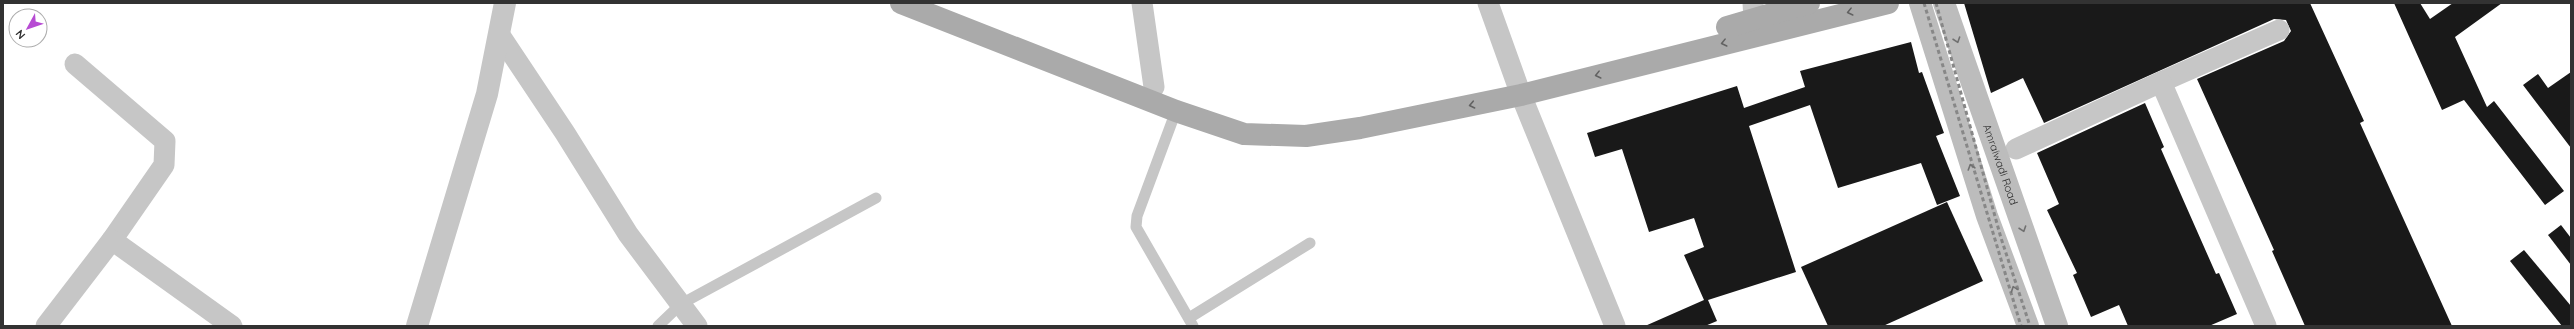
<svg xmlns="http://www.w3.org/2000/svg" width="2574" height="329" font-family="Quicksand,sans-serif">
<rect width="100%" height="100%" fill="#fff"/>
<g fill="#191919">
<path d="M 1964,3 L 2310,3 L 2364,121 L 2360,123 L 2452,326 L 2305,326 L 2272,251 L 2274,250 L 2197,79 L 2284,41 L 2291,31 L 2286,20 L 2274,19 L 2044,123 L 2023,78 L 1991,93 Z"/>
<path d="M 2394,3 L 2420,3 L 2430,19 L 2453,3 L 2502,3 L 2455,37 L 2487,107 L 2494,101 L 2564,191 L 2545,205 L 2464,100 L 2442,110 Z"/>
<path d="M 1911,42 L 1919,73 L 1922,72 L 1944,133 L 1936,136 L 1960,196 L 1937,205 L 1921,163 L 1838,188 L 1810,105 L 1749,126 L 1796,272 L 1708,300 L 1717,321 L 1705,326 L 1645,326 L 1704,300 L 1684,255 L 1704,247 L 1694,218 L 1649,232 L 1622,149 L 1595,157 L 1587,133 L 1737,86 L 1744,108 L 1805,87 L 1800,71 Z"/>
<path d="M 2571,72 L 2571,148 L 2523,85 L 2538,74 L 2548,88 Z"/>
<path d="M 2145,103 L 2164,147 L 2161,149 L 2182,197 L 2216,274 L 2219,273 L 2237,314 L 2209,326 L 2128,326 L 2119,305 L 2091,317 L 2073,275 L 2077,273 L 2047,210 L 2059,204 L 2037,153 Z"/>
<path d="M 1947,202 L 1983,281 L 1883,326 L 1828,326 L 1801,267 Z"/>
<path d="M 2561,225 L 2571,238 L 2571,265 L 2548,235 Z"/>
<path d="M 2524,250 L 2571,306 L 2571,326 L 2562,326 L 2510,261 Z"/>
</g>
<g fill="none" stroke-linecap="round" stroke-linejoin="round">
<g stroke="#c6c6c6" stroke-width="11">
<path d="M 1176,111 L 1137,216 L 1136,227 L 1193,326"/>
<path d="M 1189,318 L 1310,243"/>
<path d="M 658,326 L 681,304 L 876,198"/>
</g>
<g stroke="#c6c6c6" stroke-width="21">
<path d="M 1142,3 L 1154,87"/>
<path d="M 1488,3 L 1521,95 L 1615,326"/>
<path d="M 1753,3 L 1754,20"/>
<path d="M 499,34 L 565,133 L 628,234 L 697,326"/>
<path d="M 75,64 L 165,141 L 164,165 L 112,240"/>
<path d="M 2161,82 L 2279,30"/>
<path d="M 2016,149 L 2161,82 L 2266,326"/>
<path d="M 46,326 L 112,240 L 232,326"/>
</g>
<path stroke="#c6c6c6" stroke-width="22" d="M 417,326 L 487,94 L 505,3"/>
<g stroke="#bcbcbc" stroke-width="22">
<path d="M 1920,3 L 1987,216 L 2028,326"/>
<path id="s1" d="M 1944,3 L 2057,326"/>
</g>
<g stroke="#aaa" stroke-width="22">
<path d="M 901,3 L 1176,111 L 1244,134 L 1306,136 L 1360,128 L 1521,95 L 1888,3"/>
<path d="M 1727,27 L 1809,3"/>
</g>
<g stroke="#878787" stroke-width="3" stroke-dasharray="4 3" stroke-linecap="butt">
<path d="M 1924,3 L 2021,326"/>
<path d="M 1936,3 L 2001,238 L 2030,326"/>
</g>
</g>
<defs><path id="oneway-chevron" d="M-2-3.5L2.5 0L-2 3.5" fill="none" stroke-width="1.6" stroke-linecap="round" stroke-linejoin="round"/></defs>
<g stroke="#626262">
<use href="#oneway-chevron" transform="translate(1850 12) rotate(166)"/>
<use href="#oneway-chevron" transform="translate(1724 43) rotate(166)"/>
<use href="#oneway-chevron" transform="translate(1598 75) rotate(166)"/>
<use href="#oneway-chevron" transform="translate(1472 105) rotate(168)"/>
</g>
<g stroke="#707070">
<use href="#oneway-chevron" transform="translate(1957 40) rotate(71)"/>
<use href="#oneway-chevron" transform="translate(1971 167) rotate(-107)"/>
<use href="#oneway-chevron" transform="translate(2023 229) rotate(71)"/>
<use href="#oneway-chevron" transform="translate(2014 289) rotate(-110)"/>
</g>
<g text-anchor="middle" stroke-width="4" stroke-linejoin="round" paint-order="stroke">
<g font-size="11" fill="#323232" stroke="#fff">
<text dy="4" stroke="none"><textPath href="#s1" startOffset="171">Amraiwadi Road</textPath></text>
</g>
</g>
<rect width="2574" height="329" fill="none" stroke="#323232" stroke-width="8"/>
<g transform="translate(28 28) rotate(230)"><circle r="19" fill="#ffffff" stroke="#adadad"/>
<path d="M0-3L7 15L0 10L-7 15Z" fill="#b74bd3"/>
<text y="-6" font-size="11" font-weight="bold" text-anchor="middle" fill="#323232">N</text>
</g>
</svg>
